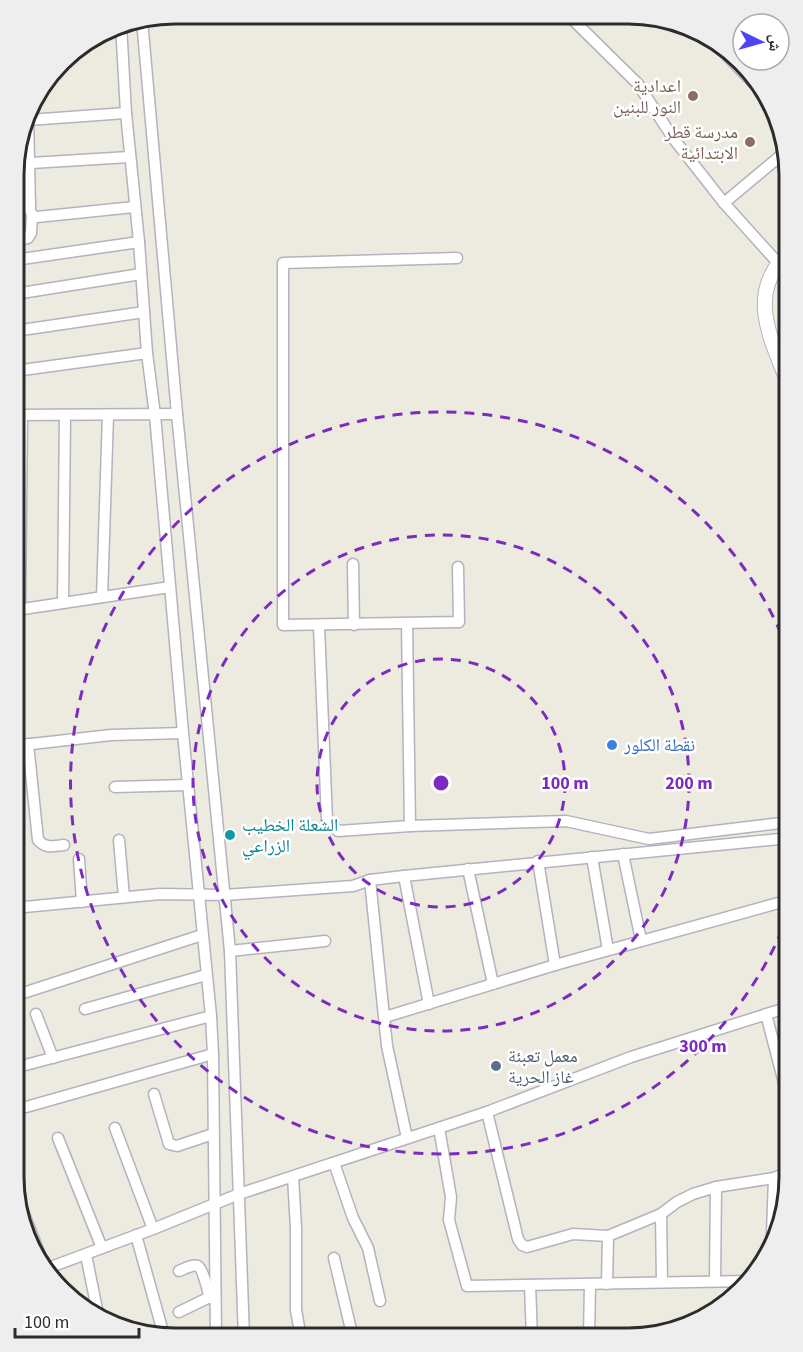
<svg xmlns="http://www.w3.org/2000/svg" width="803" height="1352" font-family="'Source Sans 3','Noto Naskh Arabic',sans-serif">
<rect width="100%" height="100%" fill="#edebdf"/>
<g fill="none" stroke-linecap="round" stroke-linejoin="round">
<defs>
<g id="street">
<path d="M 569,16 L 638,84 L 673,138 L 724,203 L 778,263"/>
<path d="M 142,20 L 177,414 L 230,951 L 244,1337"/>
<path d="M 121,24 L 126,113 L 139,242 L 147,353 L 155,415 L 183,733 L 211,1016 L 213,1054 L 216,1337"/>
<path d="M 717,45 L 761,91"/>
<path d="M 28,111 L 30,210 L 32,215 L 37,217 L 134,207"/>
<path d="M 28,120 L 126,113"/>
<path d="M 779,157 L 788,169"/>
<path d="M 15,164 L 129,157"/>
<path d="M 15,201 L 30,201"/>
<path d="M 724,203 L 785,152"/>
<path d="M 15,241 L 28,238 L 31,233 L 32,215"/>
<path d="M 457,258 L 283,263 L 283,625 L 459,622 L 458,567"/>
<path d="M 15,260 L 139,242"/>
<path d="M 15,294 L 141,274"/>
<path d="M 15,331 L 144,312"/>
<path d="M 15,371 L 147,353"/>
<path d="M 15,415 L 177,414"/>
<path d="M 353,564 L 354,625"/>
<path d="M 102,597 L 108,415"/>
<path d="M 63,603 L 65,415"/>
<path d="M 20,609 L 22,415"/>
<path d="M 16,610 L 170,587"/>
<path d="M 407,623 L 410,826"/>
<path d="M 319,626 L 327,820 L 338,831 L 410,826 L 566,821 L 649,839 L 789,822"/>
<path d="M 28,744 L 38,840 C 46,849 53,846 64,845"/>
<path d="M 14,746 L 111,735 L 183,733"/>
<path d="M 115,787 L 188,785"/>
<path d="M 119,840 L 124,897"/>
<path d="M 623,854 L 641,940"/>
<path d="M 592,857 L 608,950"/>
<path d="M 79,859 L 82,902"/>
<path d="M 538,861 L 555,965"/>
<path d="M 468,869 L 493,984"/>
<path d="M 404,876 L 429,1004"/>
<path d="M 370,880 L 387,1046 L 407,1138"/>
<path d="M 14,908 L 160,894 L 225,895 L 353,886 L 370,880 L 404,876 L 789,838"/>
<path d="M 230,951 L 325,941"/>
<path d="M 14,996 L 202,935"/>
<path d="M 85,1009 L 206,975"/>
<path d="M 36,1014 L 53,1058"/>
<path d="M 766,1014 L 789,1102"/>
<path d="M 385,1017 L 555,965 L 789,900"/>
<path d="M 14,1068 L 211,1016"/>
<path d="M 154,1094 L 169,1144 L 177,1146 L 213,1134"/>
<path d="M 26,1107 L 213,1054"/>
<path d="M 487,1112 L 518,1239 L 522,1245 L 527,1247 L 573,1234 L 608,1236 L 661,1214 L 677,1202 L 693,1194 L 716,1187 L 774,1178 L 789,1172"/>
<path d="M 115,1128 L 153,1229"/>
<path d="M 439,1128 L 451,1197 L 449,1220 L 467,1286 L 749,1281"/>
<path d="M 58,1138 L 102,1248"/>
<path d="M 334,1163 L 353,1218 L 368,1248 L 380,1301"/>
<path d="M 293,1177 L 296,1228 L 296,1310 L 301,1338"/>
<path d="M 17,1196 L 42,1260"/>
<path d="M 661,1214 L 662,1282"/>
<path d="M 772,1234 L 774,1178"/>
<path d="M 136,1235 L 163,1332"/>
<path d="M 86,1255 L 98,1314"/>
<path d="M 334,1258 L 353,1338"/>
<path d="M 48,1268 L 153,1229 L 239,1194 L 487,1112 L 631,1057 L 789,1007"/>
<path d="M 179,1271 C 184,1269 193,1264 198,1266 C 203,1269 208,1292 210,1298"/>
<path d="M 715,1281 L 716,1187"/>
<path d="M 607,1284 L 608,1236"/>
<path d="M 530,1285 L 532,1338"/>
<path d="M 179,1312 L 214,1295"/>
<path d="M 589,1338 L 590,1284"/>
</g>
<path id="secondary" d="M 789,385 C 771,339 745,293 789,252"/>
</defs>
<use href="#street" stroke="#b3b2bf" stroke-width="13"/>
<use href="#secondary" stroke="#b3b2bf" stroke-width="16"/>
<use href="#street" stroke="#fff" stroke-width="10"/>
<use href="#secondary" stroke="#fff" stroke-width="14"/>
</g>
<g fill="none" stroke="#7b2cbf" stroke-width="3" stroke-dasharray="10 8">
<circle cx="441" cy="783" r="124"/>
<circle cx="441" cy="783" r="248"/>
<path d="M789 913A371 371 0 1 1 789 653"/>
</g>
<g fill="#8d6e63" stroke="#fff" stroke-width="2">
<circle cx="693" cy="96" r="6"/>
<circle cx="750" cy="142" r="6"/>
</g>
<circle fill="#3f7fe0" stroke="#fff" stroke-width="2" cx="612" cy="745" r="6"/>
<circle fill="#0f9aa8" stroke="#fff" stroke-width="2" cx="230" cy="835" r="6"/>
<circle fill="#5c6f8a" stroke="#fff" stroke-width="2" cx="496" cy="1066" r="6"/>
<g text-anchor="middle" stroke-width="5" stroke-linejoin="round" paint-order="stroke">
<g font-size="18" fill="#785e54" stroke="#fff" text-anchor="end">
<text x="681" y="92">اعدادية<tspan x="681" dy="21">النور للبنين</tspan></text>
<text x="738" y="138">مدرسة قطر<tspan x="738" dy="21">الابتدائية</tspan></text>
</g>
<g font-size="18" fill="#366cbe" stroke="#fff" text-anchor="start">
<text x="624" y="751">نقطة الكلور</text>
</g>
<g font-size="18" fill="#0d838f" stroke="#fff" text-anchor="start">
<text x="242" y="831">الشعلة الخطيب<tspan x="242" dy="21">الزراعي</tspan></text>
</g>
<g font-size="18" fill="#4e5e75" stroke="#fff" text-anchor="start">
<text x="508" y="1062">معمل تعبئة<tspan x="508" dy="21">غاز الحرية</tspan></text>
</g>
</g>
<path d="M0 0H803V1352H0ZM175 24H628A151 151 0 0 1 779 175V1177A151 151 0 0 1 628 1328H175A151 151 0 0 1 24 1177V175A151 151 0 0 1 175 24Z" fill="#eee" fill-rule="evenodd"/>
<path fill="none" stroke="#2c2c2c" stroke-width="3" d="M175 24H628A151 151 0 0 1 779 175V1177A151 151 0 0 1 628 1328H175A151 151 0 0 1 24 1177V175A151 151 0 0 1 175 24Z"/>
<circle cx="441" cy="783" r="9" fill="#7b2cbf" stroke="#fff" stroke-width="3"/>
<g font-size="18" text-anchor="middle" font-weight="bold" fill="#7b2cbf" stroke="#fff" stroke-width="5" stroke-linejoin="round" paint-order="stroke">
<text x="565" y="789">100 m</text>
<text x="689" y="789">200 m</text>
<text x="703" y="1052">300 m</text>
</g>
<g transform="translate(761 42) rotate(95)"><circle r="28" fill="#ffffff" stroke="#ababab" stroke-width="1.5"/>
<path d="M0-4.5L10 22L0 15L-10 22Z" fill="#4d44f6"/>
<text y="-9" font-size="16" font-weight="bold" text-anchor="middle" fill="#2c2c2c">ش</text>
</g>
<path d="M15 1328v9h124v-9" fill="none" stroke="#2c2c2c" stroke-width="3"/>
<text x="24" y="1328" font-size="18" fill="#2c2c2c" stroke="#ffffff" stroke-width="4.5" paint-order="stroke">100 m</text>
</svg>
